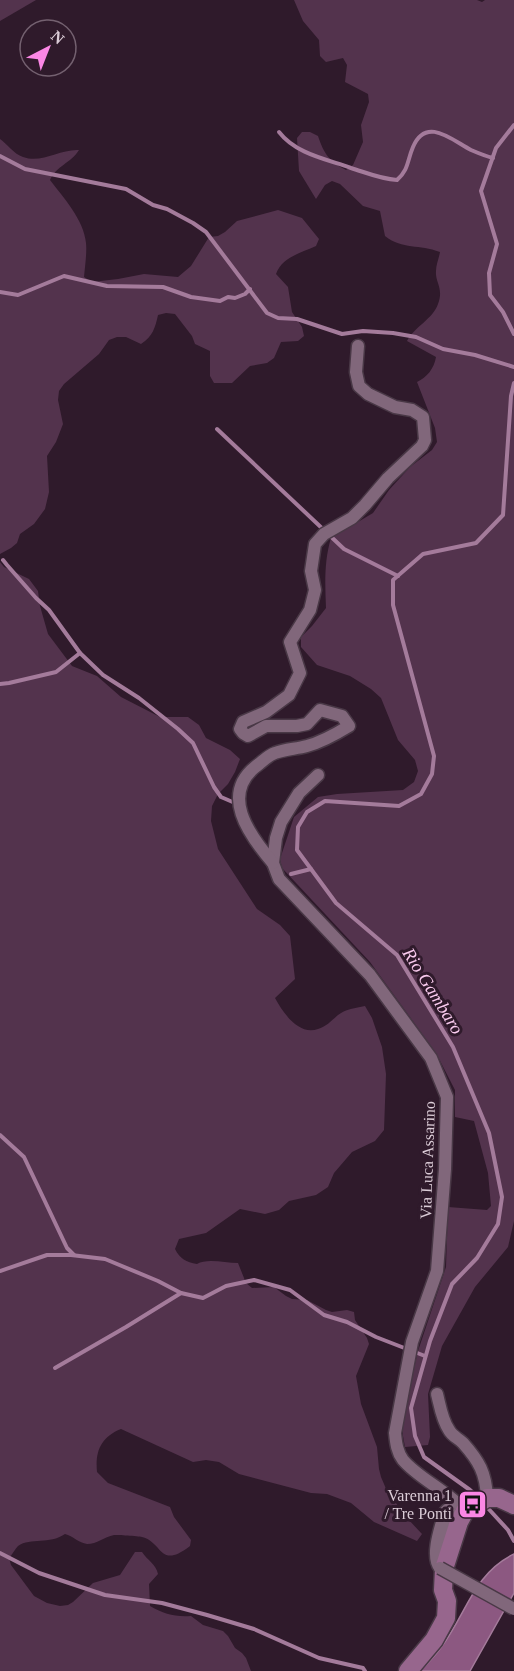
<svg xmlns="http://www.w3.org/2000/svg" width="514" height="1671" font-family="'Times New Roman',serif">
<rect width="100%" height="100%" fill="#2f1a2b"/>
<g fill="#53334d">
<path d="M 0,0 L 36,0 L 0,21 Z"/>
<path d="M 294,0 L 477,0 L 482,2 L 485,0 L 514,0 L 514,1221 L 508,1247 L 475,1287 L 442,1346 L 428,1394 L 430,1437 L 428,1445 L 405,1447 L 403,1436 L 403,1415 L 418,1351 L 446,1267 L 448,1207 L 487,1210 L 491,1206 L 488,1173 L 474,1121 L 455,1117 L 455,1090 L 436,1053 L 370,962 L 282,868 L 280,859 L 294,817 L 318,797 L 337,794 L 403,790 L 414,782 L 418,771 L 415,760 L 398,740 L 381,698 L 371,689 L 350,676 L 317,665 L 301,647 L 301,637 L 312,626 L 326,608 C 325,584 324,561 331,538 L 373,513 L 389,490 L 410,467 L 432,450 L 437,442 L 435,428 L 417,382 C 427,377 434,369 436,357 L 407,341 C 414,327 433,319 438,304 C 444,288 435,283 436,271 C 436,265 439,258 440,252 C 419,244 403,250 385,236 L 380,211 L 363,206 L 340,184 L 332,181 L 325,185 L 316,199 L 299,171 L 297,138 L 302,132 L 310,132 L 318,136 C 324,154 329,161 346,170 L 353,165 L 363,142 L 361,125 L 369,102 L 368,94 L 345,82 L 347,65 L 343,58 L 326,62 L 320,56 L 319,40 L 303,21 Z"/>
<path d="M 0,139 C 7,144 14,154 23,157 C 42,164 59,149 79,150 C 71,163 56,166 50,180 C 63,197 84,220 86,243 C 87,253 85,266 84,277 L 92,282 L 118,279 L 144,274 L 178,277 L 191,266 L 209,237 L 218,236 L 225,232 L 237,221 L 278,210 L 302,218 L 319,239 L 316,246 C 301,253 282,257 276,274 L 288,287 L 292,312 L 302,327 L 304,336 L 298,341 L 281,342 L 274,358 L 267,363 L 250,366 L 232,383 L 214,383 L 210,376 L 210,351 L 195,344 L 192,336 L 175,314 L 166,313 L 158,315 C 155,328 153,336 141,344 L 126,337 L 117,337 L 109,340 L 99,354 L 64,384 L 59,391 L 58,400 L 63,424 L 56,442 L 47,456 L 49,492 L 45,509 L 34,524 L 20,534 L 17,543 L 11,548 L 0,554 Z"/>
<path d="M 0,562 L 4,567 L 29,579 L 38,591 L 40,606 L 48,634 L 72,666 L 97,676 L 121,697 L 160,717 L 188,717 L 199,725 L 206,738 L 230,750 L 240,759 L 235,772 L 228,784 L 218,794 L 212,806 L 211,821 L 218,849 L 257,909 L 280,925 L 290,936 L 295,979 L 275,998 C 283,1013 299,1036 318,1029 C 326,1027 332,1020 338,1015 C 346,1009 355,1008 365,1006 L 372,1018 L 382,1047 L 386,1074 L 384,1130 L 375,1141 L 352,1152 L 334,1173 L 328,1187 L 316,1195 L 289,1201 L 279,1210 L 265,1214 L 240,1209 L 206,1233 L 179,1239 L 175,1249 C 180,1259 186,1262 197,1264 C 207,1258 225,1263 238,1263 L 246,1283 L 252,1288 L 274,1287 L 286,1296 L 292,1299 L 307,1300 L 326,1310 L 332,1312 L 347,1310 L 354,1312 L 355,1320 L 367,1338 L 369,1344 L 356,1376 L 361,1404 L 377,1447 L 379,1469 L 381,1477 L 387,1491 L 407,1518 L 422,1534 L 417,1541 L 374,1522 L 351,1503 L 327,1494 L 311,1493 L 239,1474 L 219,1462 L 206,1460 L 193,1462 L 121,1429 C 101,1437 95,1451 97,1472 L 108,1483 L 170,1507 L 174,1517 L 191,1540 L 190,1546 C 159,1570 163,1542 142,1537 C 138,1536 117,1535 114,1535 C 104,1537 97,1544 87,1544 C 79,1543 73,1536 65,1534 C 49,1545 31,1537 18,1546 C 15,1549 12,1555 9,1558 L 11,1565 L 34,1596 L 47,1603 L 60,1606 L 68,1605 L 73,1602 L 93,1583 L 120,1575 L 135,1552 L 142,1552 C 147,1560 156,1564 158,1574 L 149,1584 L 150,1606 C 164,1614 174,1617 191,1616 L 203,1625 L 223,1631 L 228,1636 L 235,1648 L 242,1653 L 246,1658 L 251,1671 L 0,1671 Z"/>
</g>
<path fill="#8c5881" stroke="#a47b9b" stroke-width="1.5" d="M 514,1554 L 514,1593 L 470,1671 L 420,1671 C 428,1663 436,1655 442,1646 C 466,1614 474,1573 514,1554 Z"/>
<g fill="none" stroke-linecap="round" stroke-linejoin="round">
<g stroke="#a47b9b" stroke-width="4">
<path d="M 514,125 L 496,148 L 481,191 L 497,244 L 489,273 L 490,295 L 503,312 L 514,334"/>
<path d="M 279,132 C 296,154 326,159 351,168 C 367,173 381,179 397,180 C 409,169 407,161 413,147 C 426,116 452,140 471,150 C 478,153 485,156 493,158"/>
<path d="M 0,156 L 25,169 L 126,189 L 153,205 L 167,209 L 193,223 L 206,232 L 267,313 L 278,318 L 297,319 L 342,334 L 363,331 L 393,333 L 416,337 L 443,349 L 475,355 L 514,367"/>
<path d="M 0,292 L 18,295 L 64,276 L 107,286 L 163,287 L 191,297 L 220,301 L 228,297 L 235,298 L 245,294 L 250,289"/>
<path d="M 217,429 L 344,549 L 398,576"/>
<path d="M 3,560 L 7,565 L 36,598 L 49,610 L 80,653 L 103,675 L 139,698 L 178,729 L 193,743 L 214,787 L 221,797 L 235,803"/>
<path d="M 0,684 L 9,683 L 56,672 L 80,653"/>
<path d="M 291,874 L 311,869"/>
<path d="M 0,1135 L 24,1157 L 67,1248 L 74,1255"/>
<path d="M 0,1271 L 47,1255 L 71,1255 L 105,1259 L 158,1281 L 181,1293 L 203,1298 L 226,1286 L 254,1280 L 290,1290 L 324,1315 L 347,1322 L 376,1337 L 425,1356"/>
<path d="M 55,1368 L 126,1327 L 181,1293"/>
<path d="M 478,1497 L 470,1490 L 424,1457 L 415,1436 L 411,1408 L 430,1341 L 452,1284 L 477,1258 L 498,1224 L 502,1197 L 489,1133 L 453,1047 L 397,955 L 336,903 L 297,850 L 298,827 L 307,812 L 325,801 L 399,806 L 421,794 L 432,774 L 434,756 L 393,605 L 393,580 L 423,554 L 476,543 L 503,515 L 511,396 L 514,383"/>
<path d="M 485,1505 L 508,1530 L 514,1541"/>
<path d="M 0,1553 L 39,1573 L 105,1595 L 162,1603 L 207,1615 L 254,1629 L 319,1658 L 363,1668 L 365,1671"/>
</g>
<defs>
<g id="street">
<path d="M 318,775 L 299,793 L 281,822 L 276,838 L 273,863 L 279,879 L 370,975 L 431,1058 L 447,1097 L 445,1169 L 437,1271 L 412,1342 L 395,1433 C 396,1443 397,1452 403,1460 C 419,1479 448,1491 465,1511"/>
<path d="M 273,863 C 249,835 218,793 259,764 C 264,760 269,755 275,753 C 285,749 296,749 307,746 C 322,742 336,734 349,726 L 342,716 L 320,710 L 307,724 L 297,726 L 266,726 L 248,736 L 243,733 L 240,729 L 243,722 L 266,712 L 289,695 L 300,673 L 290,642 L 310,610 L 315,590 L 311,571 L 315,544 L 324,534 L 352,518 L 365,505 L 388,478 L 422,446 L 425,440 L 423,417 L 412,410 L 395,407 L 368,394 L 359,386 L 356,372 L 358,346"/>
<path d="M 437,1394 C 440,1406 442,1420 449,1430 C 452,1436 458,1438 463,1443 C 479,1461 486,1473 487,1498"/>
<path d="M 440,1568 C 430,1556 441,1526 445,1512 L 447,1510 L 450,1512 L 445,1540 L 446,1547"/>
</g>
<path id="secondary" d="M 408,1671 L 434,1640 L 446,1618 L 447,1601 L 443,1590 L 444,1569 L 459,1522 L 465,1511 L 487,1498 L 499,1498 L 514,1505"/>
</defs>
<use href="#street" stroke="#493846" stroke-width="15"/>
<use href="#secondary" stroke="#493846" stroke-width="21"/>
<use href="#street" stroke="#81677b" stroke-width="12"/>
<use href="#secondary" stroke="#97668d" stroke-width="18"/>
<defs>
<path id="street-bridge" d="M 440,1568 L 514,1609"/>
</defs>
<use href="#street-bridge" stroke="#493846" stroke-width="15" stroke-linecap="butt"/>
<use href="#street-bridge" stroke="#81677b" stroke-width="12"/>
</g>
<defs>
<symbol id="bus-square" viewBox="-11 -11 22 22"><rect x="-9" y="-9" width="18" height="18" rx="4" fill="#fb87e5" stroke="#2f1a2b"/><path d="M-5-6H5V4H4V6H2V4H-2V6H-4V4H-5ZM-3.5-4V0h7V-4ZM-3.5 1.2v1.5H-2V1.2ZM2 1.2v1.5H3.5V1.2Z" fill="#111"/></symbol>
</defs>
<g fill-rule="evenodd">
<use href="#bus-square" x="456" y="1488" width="33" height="33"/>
</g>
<g text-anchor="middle" stroke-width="6" stroke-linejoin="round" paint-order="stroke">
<g font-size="16" fill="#dbccd7" stroke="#2f1a2b">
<text transform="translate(427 1160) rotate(-88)" y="6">Via Luca Assarino</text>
</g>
<g font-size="16" fill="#dbccd7" stroke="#2f1a2b" text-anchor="end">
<text x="452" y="1501">Varenna 1<tspan x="452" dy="18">/ Tre Ponti</tspan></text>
</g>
<g font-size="18" font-style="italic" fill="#facbef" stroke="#2f1a2b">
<text transform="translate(433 991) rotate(58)" y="6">Rio Gambaro</text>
</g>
</g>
<g transform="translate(48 48) rotate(42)"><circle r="28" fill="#2f1a2b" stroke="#746170" stroke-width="1.5"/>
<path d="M0-4.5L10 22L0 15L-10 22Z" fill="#fb87e5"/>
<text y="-9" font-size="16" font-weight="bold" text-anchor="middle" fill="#dbccd7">N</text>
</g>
</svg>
